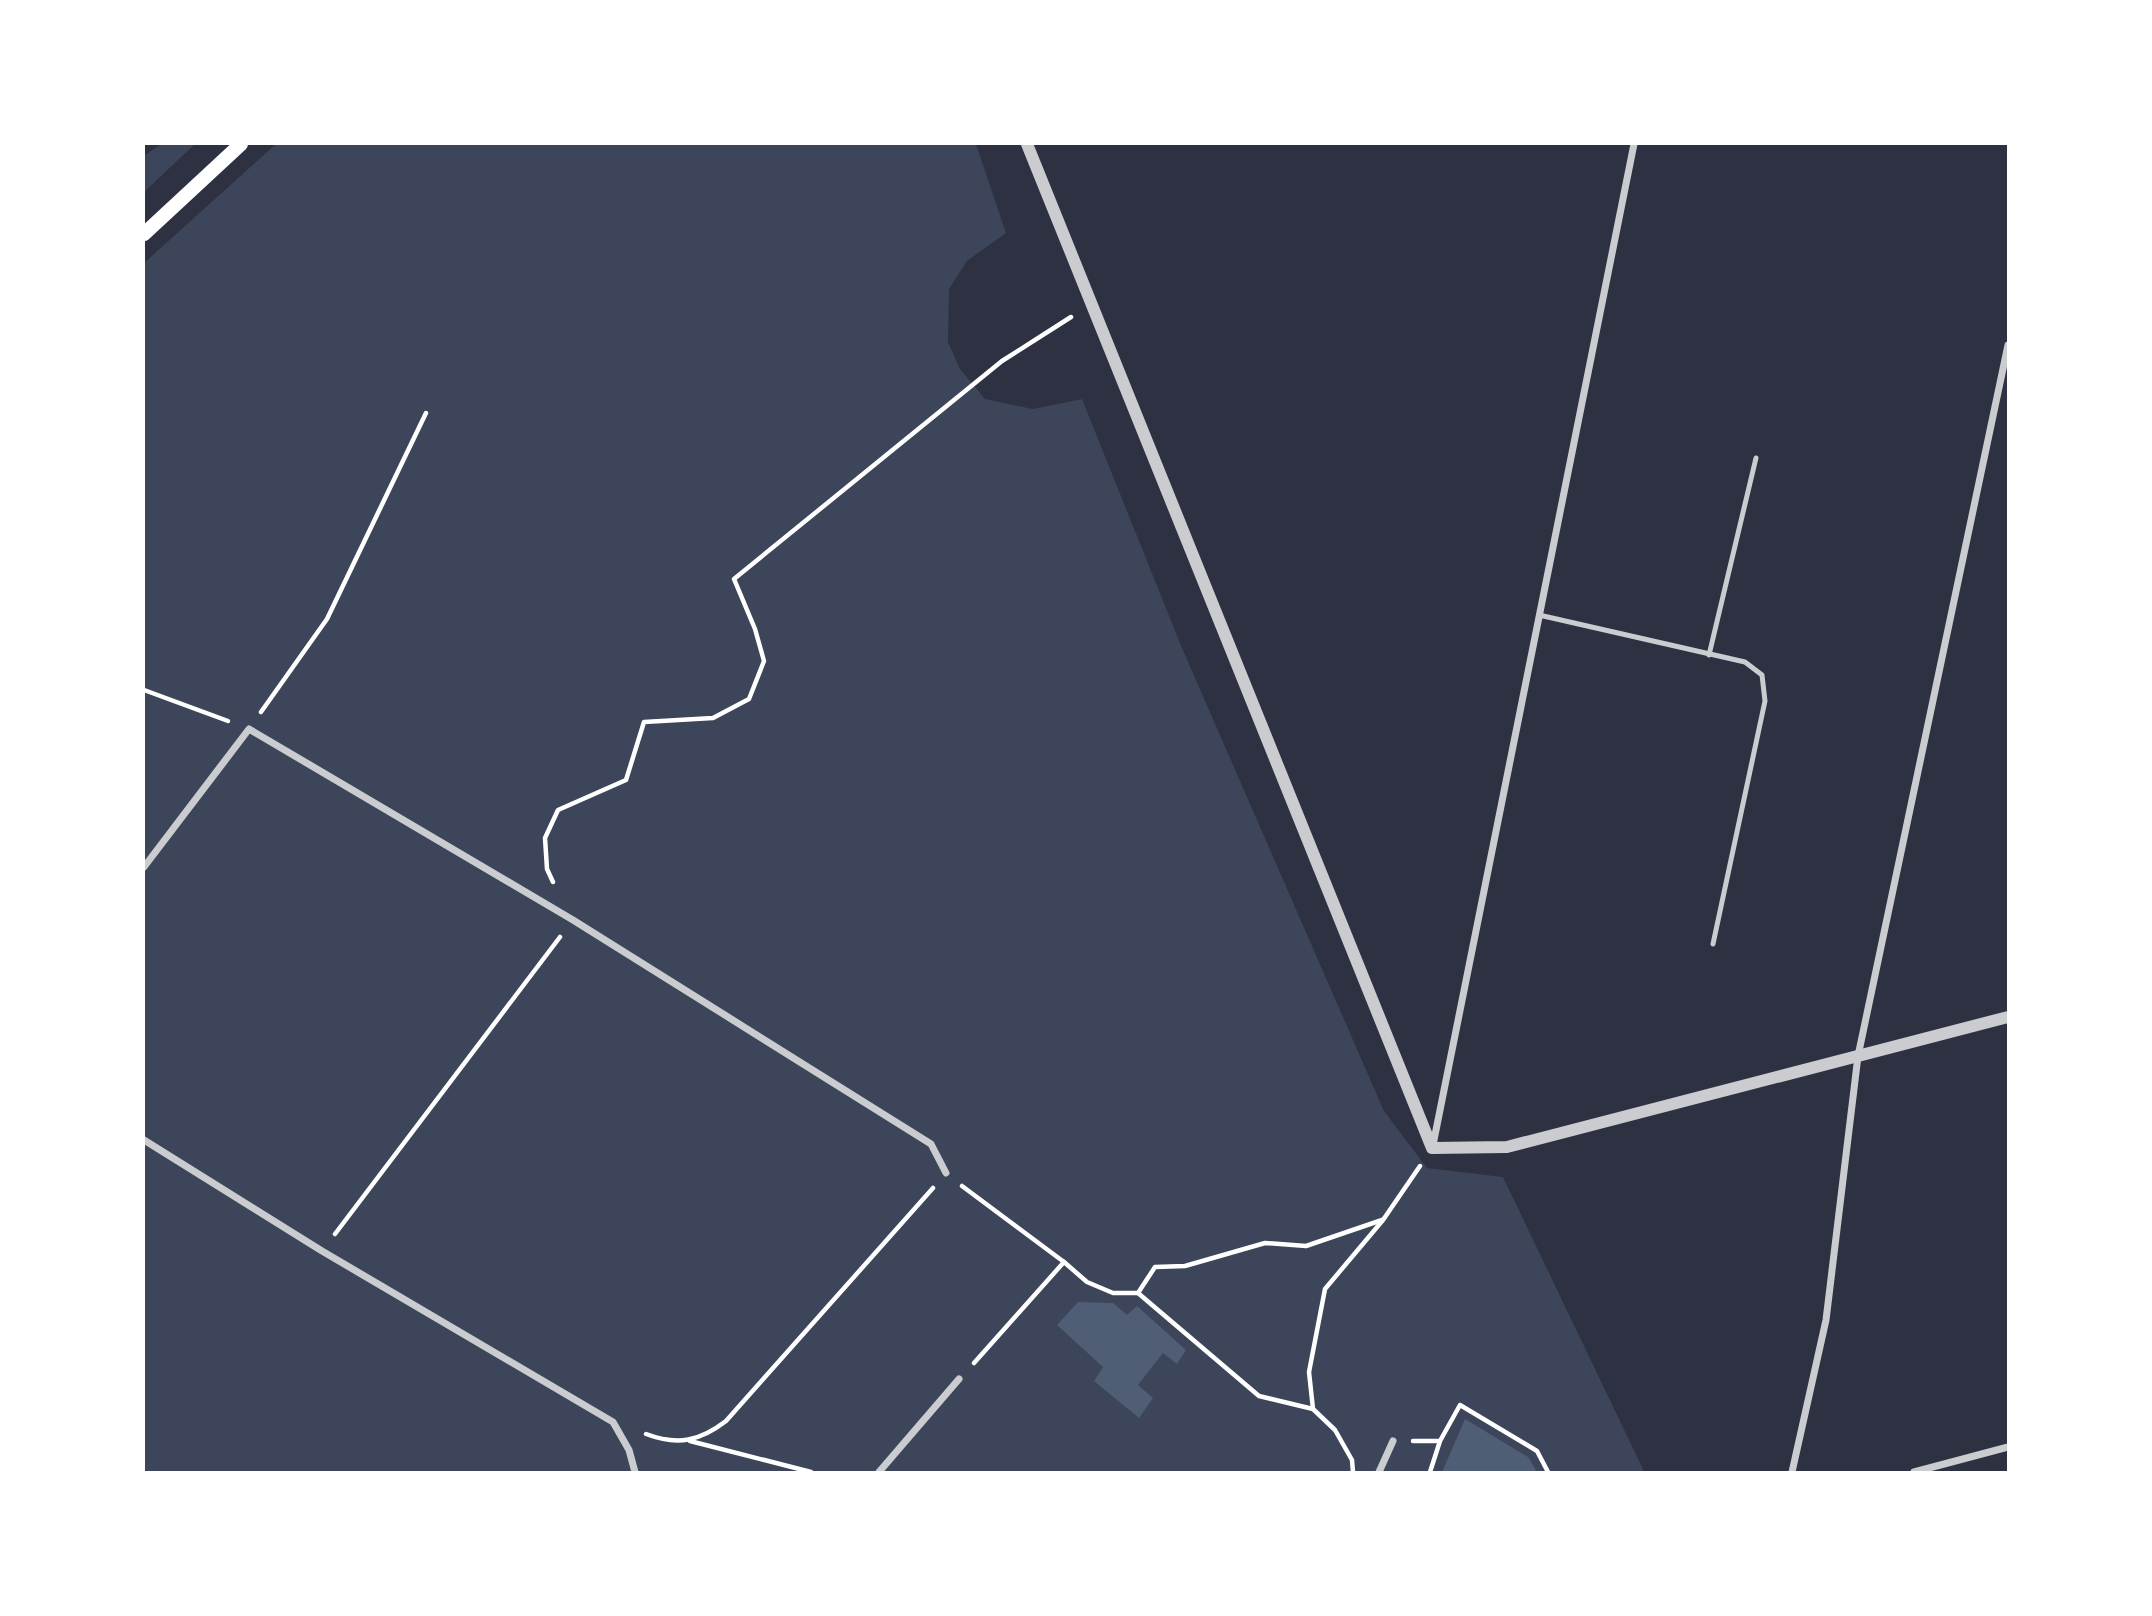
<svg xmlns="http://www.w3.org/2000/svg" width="2152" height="1616" font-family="'Nunito Sans',sans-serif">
<rect width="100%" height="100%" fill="#2d3142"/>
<g fill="#3c4559">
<path d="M 161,144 L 195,144 L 144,192 L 144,156 Z"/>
<path d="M 276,144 L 976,144 L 1006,233 L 967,261 L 949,289 L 948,342 L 960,369 L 985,399 L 1033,409 L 1082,399 L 1182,648 L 1384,1111 L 1427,1168 L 1503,1177 L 1642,1467 L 1643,1472 L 144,1472 L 144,263 Z"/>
</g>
<g fill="#4f5d75">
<path d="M 1078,1302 L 1113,1303 L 1127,1315 L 1137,1306 L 1186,1350 L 1177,1364 L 1163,1353 L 1138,1385 L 1153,1398 L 1139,1418 L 1094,1381 L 1103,1367 L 1057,1325 Z"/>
<path d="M 1465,1419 L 1528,1457 L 1537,1472 L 1442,1472 Z"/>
</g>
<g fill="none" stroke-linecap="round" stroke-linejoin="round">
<g stroke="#fff" stroke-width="4.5">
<path d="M 144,690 L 228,721"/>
<path d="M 261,712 L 327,619 L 426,413"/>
<path d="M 553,882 L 547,869 L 545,838 L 558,810 L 626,780 L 644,722 L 713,718 L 749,699 L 764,661 L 755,629 L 734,579 L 1002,361 L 1071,317"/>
<path d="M 962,1186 L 1064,1262 L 1087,1282 L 1113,1293 L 1138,1293 L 1259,1396 L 1313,1409 L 1335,1430 L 1352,1460 L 1353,1472"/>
<path d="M 335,1234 L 560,937"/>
<path d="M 1138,1293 L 1155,1267 L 1185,1266 L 1265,1243 L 1306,1246 L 1382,1220"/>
<path d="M 974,1363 L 1064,1262"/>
<path d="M 1313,1409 L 1309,1372 L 1325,1289 L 1383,1220 L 1420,1166"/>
<path d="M 646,1434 C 678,1446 700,1441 726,1421 L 933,1188"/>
<path d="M 690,1441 L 811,1472"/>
<path d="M 1413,1441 L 1440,1441"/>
<path d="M 1430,1472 L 1440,1441 L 1460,1405 L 1537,1451 L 1548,1472"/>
</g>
<g stroke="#caccd0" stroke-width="5">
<path d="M 1539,615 L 1745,662 L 1762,675 L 1765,701 L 1713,944"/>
<path d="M 1709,655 L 1756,458"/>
</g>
<g stroke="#caccd0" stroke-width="7">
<path d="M 144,867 L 249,729 L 573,920 L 931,1144 L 946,1173"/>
<path d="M 144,1140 L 322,1251 L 613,1422 L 629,1450 L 635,1472"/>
<path d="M 1433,1145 L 1634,144"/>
<path d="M 879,1472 L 959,1379"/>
<path d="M 1379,1472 L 1393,1441"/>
<path d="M 1792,1472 L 1826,1320 L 1858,1056 L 2008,345"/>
<path d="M 1914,1472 L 2008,1447"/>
</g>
<path stroke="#caccd0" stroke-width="12" d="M 1027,144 L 1432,1148 L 1507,1147 L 2008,1017"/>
<path stroke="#fff" stroke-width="14" d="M 144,234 L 241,144"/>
</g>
<rect width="2152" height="1616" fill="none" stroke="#ffffff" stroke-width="290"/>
</svg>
